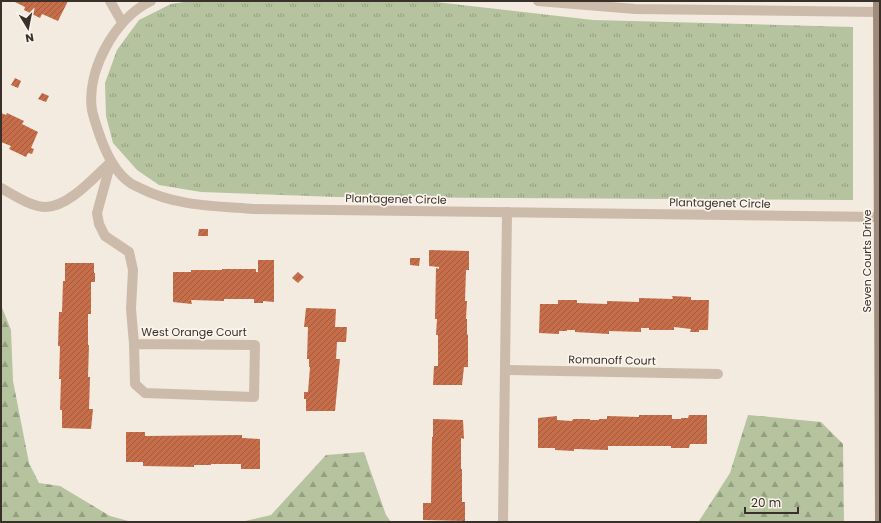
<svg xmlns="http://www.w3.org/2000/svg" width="881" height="523" font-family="Poppins,sans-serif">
<defs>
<pattern id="forest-firs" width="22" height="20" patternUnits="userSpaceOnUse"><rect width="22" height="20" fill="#b5c39f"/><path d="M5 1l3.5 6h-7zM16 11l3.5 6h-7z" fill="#949f82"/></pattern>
<pattern id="park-tufts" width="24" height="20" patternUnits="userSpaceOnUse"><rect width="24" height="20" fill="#b5c39f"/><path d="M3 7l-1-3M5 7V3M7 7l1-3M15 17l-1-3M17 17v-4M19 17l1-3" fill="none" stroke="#949f82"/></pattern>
<pattern id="building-hatch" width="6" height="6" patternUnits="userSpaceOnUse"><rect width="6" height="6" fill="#c66d4a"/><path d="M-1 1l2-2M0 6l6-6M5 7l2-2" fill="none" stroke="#a25a3e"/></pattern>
</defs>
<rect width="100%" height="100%" fill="#f3ebe0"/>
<g fill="url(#forest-firs)">
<path d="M 1,305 L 11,330 L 13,381 L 29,463 L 39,483 L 60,486 L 110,516 L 132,522 L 1,522 Z"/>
<path d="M 748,415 L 821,422 L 843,444 L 844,522 L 696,522 L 699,521 L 730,473 Z"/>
<path d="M 364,452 L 386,515 L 391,522 L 241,522 L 271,515 L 326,455 Z"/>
</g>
<path fill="url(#park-tufts)" d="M 191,1 L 427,1 L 593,20 L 853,27 L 853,200 L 337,197 L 201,192 L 159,185 L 137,170 L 113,143 L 106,116 L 105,83 L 117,50 L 139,20 L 171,4 Z"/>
<g fill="url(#building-hatch)">
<path d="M 13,1 L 68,1 L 58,21 L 42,14 L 40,18 L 24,10 L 25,7 Z"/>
<path d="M 15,78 L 21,81 L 18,88 L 11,85 Z"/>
<path d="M 42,93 L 49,96 L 46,102 L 38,99 Z"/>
<path d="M 1,113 L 6,115 L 7,113 L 24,121 L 22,124 L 38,132 L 31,148 L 34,149 L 32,154 L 28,153 L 26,157 L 9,149 L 11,146 L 1,142 Z"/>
<path d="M 199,229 L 208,229 L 208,236 L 198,236 Z"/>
<path d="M 429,250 L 469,251 L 469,270 L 466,270 L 465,301 L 467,301 L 466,319 L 467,319 L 467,334 L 468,335 L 468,367 L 464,367 L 462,385 L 433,385 L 434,366 L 438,366 L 438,335 L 436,335 L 437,319 L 435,319 L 436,268 L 439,269 L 439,267 L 429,266 Z"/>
<path d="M 410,258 L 420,258 L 419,266 L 410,265 Z"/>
<path d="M 258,260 L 274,260 L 274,302 L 263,301 L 263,303 L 254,303 L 254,299 L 224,299 L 224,301 L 191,300 L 192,304 L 173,302 L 173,272 L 191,272 L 191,270 L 222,270 L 222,269 L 256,269 L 256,272 L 258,272 Z"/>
<path d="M 65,263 L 94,263 L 94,273 L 95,273 L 95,282 L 91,282 L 91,314 L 88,314 L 88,345 L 89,345 L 88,377 L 90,377 L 89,409 L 93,409 L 91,429 L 62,428 L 62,410 L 60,410 L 61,379 L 59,379 L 60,346 L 58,346 L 59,312 L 62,312 L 63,281 L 65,281 Z"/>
<path d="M 298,272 L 304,277 L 298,283 L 292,278 Z"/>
<path d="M 672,296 L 691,297 L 691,300 L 709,300 L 708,330 L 699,330 L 699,332 L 690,332 L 691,329 L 674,327 L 674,330 L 649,330 L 649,328 L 641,328 L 641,332 L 609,331 L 609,334 L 575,332 L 575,330 L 567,330 L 567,331 L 559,331 L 559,334 L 539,333 L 540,304 L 558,304 L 558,300 L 577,300 L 577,303 L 607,304 L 607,301 L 639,302 L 639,298 L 673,299 Z"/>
<path d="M 306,308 L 336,309 L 335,327 L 347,327 L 346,342 L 337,342 L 336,359 L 340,359 L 335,411 L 306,411 L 306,399 L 304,399 L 304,392 L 308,392 L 310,367 L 309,367 L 309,359 L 307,359 L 308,327 L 304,327 Z"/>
<path d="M 639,415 L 672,415 L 672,419 L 681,419 L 681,418 L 688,418 L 689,415 L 707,415 L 707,444 L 690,444 L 689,448 L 671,448 L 671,446 L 608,446 L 608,450 L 574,449 L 574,451 L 555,450 L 555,448 L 538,448 L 538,418 L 557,416 L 557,420 L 572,421 L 573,419 L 590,419 L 590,420 L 599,420 L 599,419 L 607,419 L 607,416 L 639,417 Z"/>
<path d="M 433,419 L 463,420 L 464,439 L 461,438 L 461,469 L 462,469 L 462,502 L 465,502 L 465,521 L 423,520 L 423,503 L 431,503 L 432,437 L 433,437 Z"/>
<path d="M 126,432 L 145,432 L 145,436 L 242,435 L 242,438 L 260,439 L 260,469 L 241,469 L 241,464 L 211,464 L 211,465 L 194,465 L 194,467 L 143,466 L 143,462 L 126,462 Z"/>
</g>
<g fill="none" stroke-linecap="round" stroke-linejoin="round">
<g stroke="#ccbbab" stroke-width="10">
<path d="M 110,1 L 122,22"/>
<path d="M 151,1 C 115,18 86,71 92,110 C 94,120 98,130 101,139 C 107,155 115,172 129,182 C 132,185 136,186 140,188 C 175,206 214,206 253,209 L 880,217"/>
<path d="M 538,1 L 635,9 L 878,12"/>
<path d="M 111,162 L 97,213 L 99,224 L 105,236 L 129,252 L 133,270 L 131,309 L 134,344 L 135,384 L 145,393 L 254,397 L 255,345 L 134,344"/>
<path d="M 1,188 C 14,195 31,207 46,207 C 70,206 94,177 111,162"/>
<path d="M 505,370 L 718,374"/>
<path d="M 503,522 L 507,212"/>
</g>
<path stroke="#a08a7c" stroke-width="10" d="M 878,1 L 880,522"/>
</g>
<g text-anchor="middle" stroke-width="3.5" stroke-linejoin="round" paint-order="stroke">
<g font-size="11" fill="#3a302a" stroke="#faf4ec">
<text transform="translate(396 199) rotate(1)" y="4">Plantagenet Circle</text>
<text transform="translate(720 203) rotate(1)" y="4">Plantagenet Circle</text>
<text transform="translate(867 261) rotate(-90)" y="4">Seven Courts Drive</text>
<text x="194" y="336">West Orange Court</text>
<text transform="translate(612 360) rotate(1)" y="4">Romanoff Court</text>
</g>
</g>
<rect width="881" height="523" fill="none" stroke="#3a302a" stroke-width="4"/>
<g transform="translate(28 28) rotate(170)" stroke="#faf4ec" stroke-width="3" paint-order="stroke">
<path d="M0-3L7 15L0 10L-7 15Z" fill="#3a302a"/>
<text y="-6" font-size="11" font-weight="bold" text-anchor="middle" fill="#3a302a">N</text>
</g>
<path d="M745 507v6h53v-6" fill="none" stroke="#3a302a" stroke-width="2"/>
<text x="751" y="507" font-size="12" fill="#3a302a" stroke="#faf4ec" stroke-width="3" paint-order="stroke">20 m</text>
</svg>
